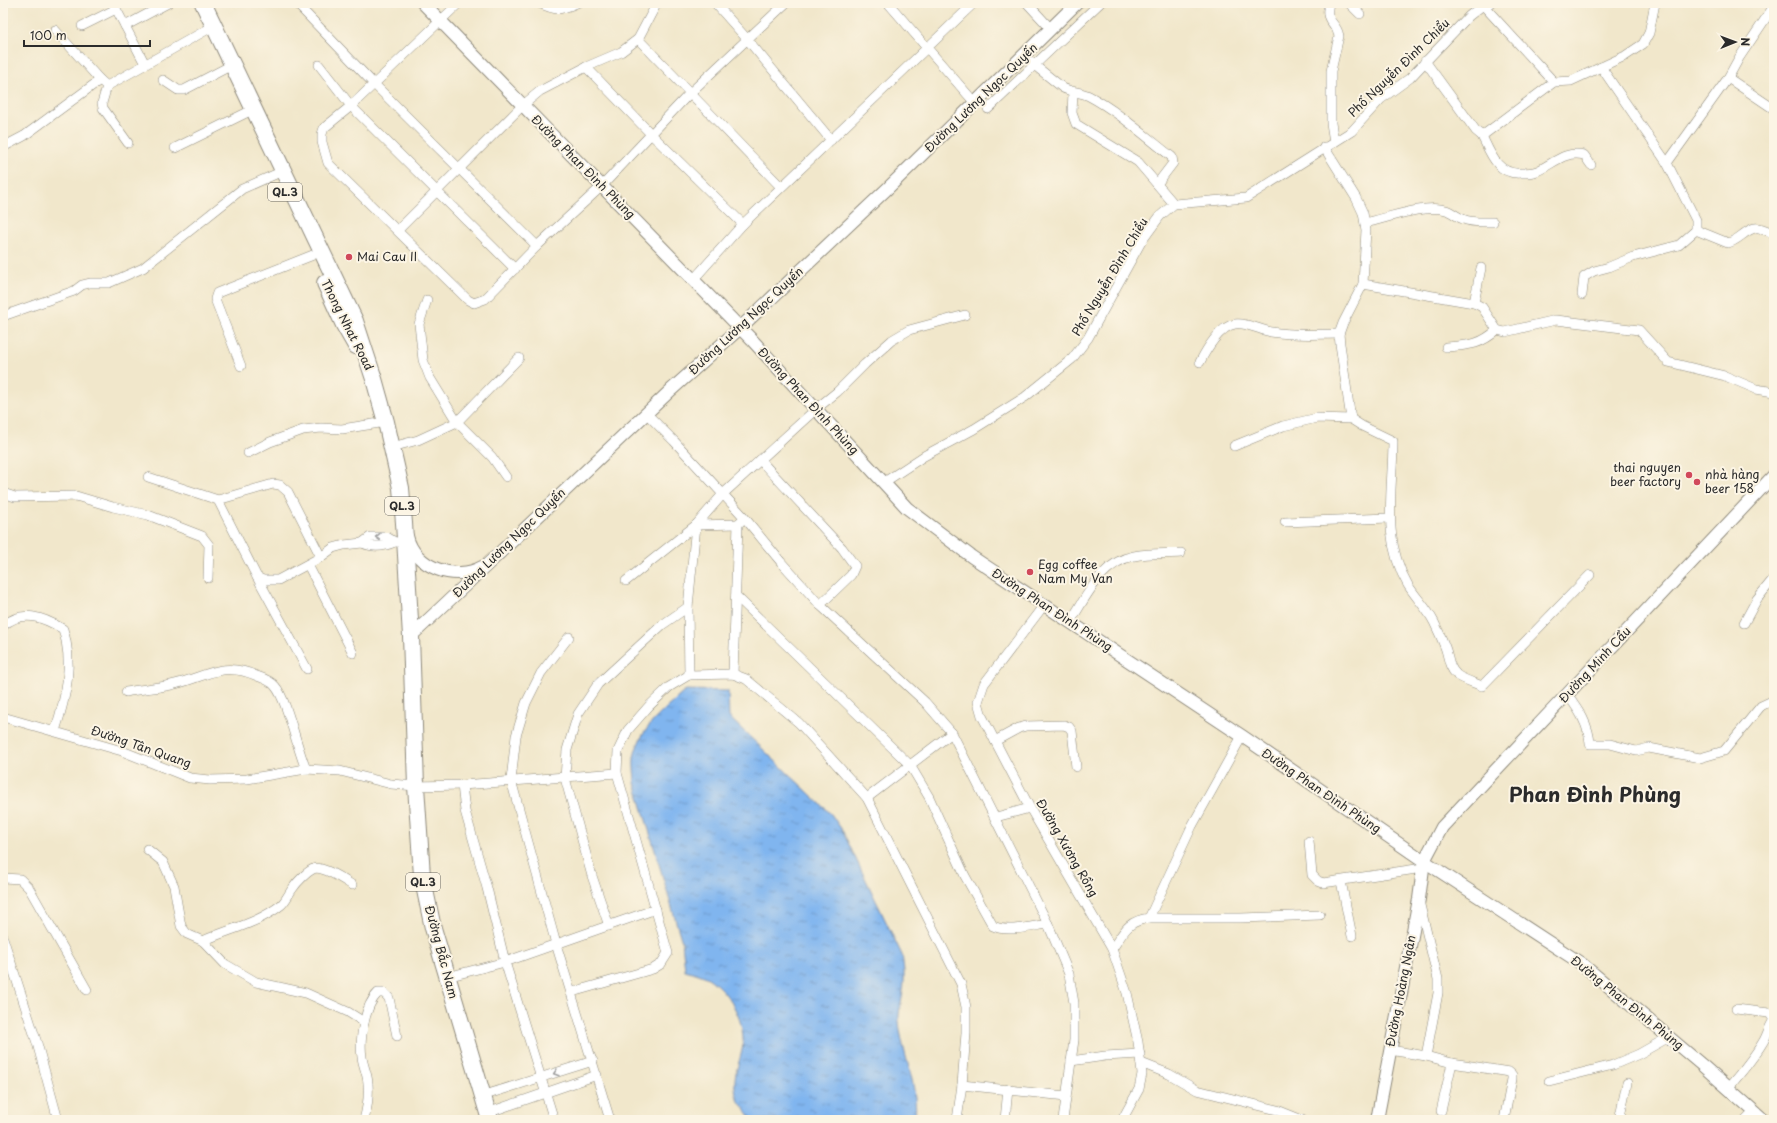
<svg xmlns="http://www.w3.org/2000/svg" width="1777" height="1123" font-family="'Playpen Sans',sans-serif">
<defs>
<pattern id="water-ripples" width="26" height="14" patternUnits="userSpaceOnUse"><rect width="26" height="14" fill="#80b5ef"/><path d="M2 4q2-2 4 0t4 0M15 11q2-2 4 0t4 0" fill="none" stroke="#6993c2"/></pattern>
</defs>
<rect width="100%" height="100%" fill="#fcf5e5"/>
<filter id="ink" filterUnits="userSpaceOnUse"><feTurbulence type="fractalNoise" baseFrequency=".025" numOctaves="2"/><feDisplacementMap in="SourceGraphic" scale="8" xChannelSelector="R" yChannelSelector="G"/><feConvolveMatrix kernelMatrix="1 2 1 2 8 2 1 2 1" color-interpolation-filters="sRGB"/></filter>
<filter id="wash" filterUnits="userSpaceOnUse"><feTurbulence type="fractalNoise" baseFrequency=".012" numOctaves="4" result="noise"/><feDisplacementMap in="SourceGraphic" scale="16" xChannelSelector="R" yChannelSelector="G"/><feGaussianBlur stdDeviation="0.9" result="paint"/><feColorMatrix in="noise" values="0 0 0 0 0 0 0 0 0 0 0 0 0 0 0 0 0 1.4 0 .05"/><feComposite in="paint" operator="in"/></filter>
<g filter="url(#wash)">
<rect width="100%" height="100%" fill="#f1e7cb"/>
<path fill="url(#water-ripples)" stroke="#56708d" d="M 686,690 L 728,691 L 729,717 L 831,814 L 842,830 L 902,955 C 904,968 905,978 903,991 C 902,1001 898,1012 899,1021 C 902,1057 919,1083 915,1120 L 752,1120 C 747,1108 736,1104 735,1088 C 733,1073 742,1058 743,1043 C 744,1018 729,992 708,978 C 701,974 692,972 685,970 L 682,942 L 635,783 C 635,775 633,766 634,758 C 639,728 665,710 686,690 Z"/>
</g>
<g filter="url(#ink)">
<g fill="none" stroke-linecap="round" stroke-linejoin="round">
<defs>
<g id="street">
<path d="M 113,3 L 145,64"/>
<path d="M 296,3 L 373,83 L 537,246"/>
<path d="M 459,3 L 351,106 L 324,128 L 322,134 L 322,142 L 328,163 L 468,300 L 474,303 L 485,299 L 537,246 L 602,186 L 690,93 L 786,3"/>
<path d="M 539,3 C 556,11 559,11 577,3"/>
<path d="M 715,3 L 747,39 L 831,140"/>
<path d="M 888,3 L 975,103"/>
<path d="M 1027,3 L 1051,29"/>
<path d="M 1329,3 C 1324,24 1336,20 1339,36 L 1331,71 L 1331,123 L 1334,142"/>
<path d="M 1349,3 L 1360,14"/>
<path d="M 1483,5 L 1554,82"/>
<path d="M 82,26 L 116,9"/>
<path d="M 125,26 L 168,3"/>
<path d="M 55,30 L 100,80"/>
<path d="M 638,39 L 781,187"/>
<path d="M 1023,56 L 1063,88 C 1071,92 1081,92 1089,96 C 1119,112 1146,137 1172,157 L 1173,163 L 1157,184"/>
<path d="M 1425,61 L 1476,131 L 1482,136 L 1554,82 L 1571,81 L 1625,56 L 1643,44 L 1649,33 L 1655,3"/>
<path d="M 319,65 L 351,106 L 515,269"/>
<path d="M 586,67 L 651,134 L 743,224"/>
<path d="M 1728,78 L 1774,109"/>
<path d="M 163,80 L 178,90 L 184,90 L 228,67"/>
<path d="M 107,86 L 102,103 L 103,108 L 128,143"/>
<path d="M 1073,92 L 1072,113 L 1076,124 L 1138,162 L 1174,204"/>
<path d="M 988,109 L 1100,3"/>
<path d="M 1482,136 C 1491,155 1498,175 1521,173 C 1526,173 1532,173 1537,171 C 1553,164 1565,150 1584,155 L 1591,165"/>
<path d="M 3,147 L 24,136 L 100,80 L 107,86 L 210,28"/>
<path d="M 1324,147 L 1356,198 L 1363,213 L 1366,230 L 1363,284 L 1343,323 L 1339,334 L 1340,344 L 1351,419"/>
<path d="M 175,148 L 248,112"/>
<path d="M 1667,163 L 1728,78 L 1739,58 L 1774,6"/>
<path d="M 1365,223 C 1388,218 1423,204 1446,210 C 1452,212 1457,217 1463,219 C 1472,223 1483,222 1493,222"/>
<path d="M 398,230 L 522,106 L 540,91 L 586,67 L 621,52 L 638,39 L 657,3"/>
<path d="M 1696,230 L 1728,243 C 1739,241 1748,226 1759,228 C 1764,229 1769,232 1774,233"/>
<path d="M 693,280 L 743,224 L 974,3"/>
<path d="M 1363,284 L 1474,303 L 1482,307 L 1497,330 L 1505,332 L 1556,320 L 1639,330 L 1668,362 L 1725,376 L 1756,389 L 1774,392"/>
<path d="M 1582,295 L 1584,277 L 1594,271 L 1609,267 L 1633,257 L 1679,245 L 1696,230 L 1696,220 L 1667,163 L 1601,67"/>
<path d="M 427,300 L 419,324 L 423,360 L 430,378 L 457,422 L 492,457 L 506,477"/>
<path d="M 1474,303 L 1481,268"/>
<path d="M 3,316 L 74,291 L 82,285 L 90,283 L 109,283 L 143,268 L 242,189 L 276,174"/>
<path d="M 1446,347 C 1468,345 1479,346 1497,330"/>
<path d="M 1200,362 C 1206,350 1220,326 1235,324 C 1246,322 1260,330 1271,332 C 1294,336 1317,334 1339,334"/>
<path d="M 241,366 L 215,299 L 217,293 L 313,255"/>
<path d="M 647,414 L 674,441 L 744,517 L 781,562 L 820,605 L 925,702 L 952,733 L 1048,924 L 1069,974 L 1074,1003 L 1074,1040 L 1063,1120"/>
<path d="M 1234,446 L 1283,426 L 1317,418 L 1351,419 L 1362,426 L 1393,441 C 1393,491 1381,539 1408,585 C 1416,598 1427,608 1434,622 C 1438,630 1442,639 1445,647 C 1449,657 1448,667 1457,675 C 1464,680 1475,683 1482,686 L 1590,575"/>
<path d="M 392,447 L 418,440 L 457,422 L 519,358"/>
<path d="M 248,453 L 270,442 L 303,430 L 321,428 L 342,429 L 386,422"/>
<path d="M 760,460 L 842,548 L 855,566 L 851,575 L 820,605"/>
<path d="M 148,477 L 218,500 L 273,484 L 280,485 L 288,492 L 321,557"/>
<path d="M 883,483 L 924,456 L 974,429 L 1025,397 L 1072,359 L 1088,338 L 1141,242 L 1160,216 L 1174,204 L 1246,198 L 1352,131 L 1381,99 L 1410,78 L 1469,16 L 1483,5 L 1490,3"/>
<path d="M 3,493 L 15,497 L 76,496 L 113,507 L 148,515 L 202,536 L 209,545 L 208,578"/>
<path d="M 218,500 L 257,577 L 263,580 L 278,580 L 321,557 L 333,548 L 344,545 L 362,543 L 370,537 L 387,537 L 395,542 L 405,542"/>
<path d="M 1285,522 L 1389,518"/>
<path d="M 362,543 C 373,548 384,547 395,542"/>
<path d="M 308,565 L 353,653"/>
<path d="M 257,577 L 307,669"/>
<path d="M 626,581 L 696,525 L 723,494 L 816,409 L 837,392 L 865,364 L 892,340 L 909,330 L 965,315"/>
<path d="M 736,596 L 910,765 L 929,797 L 965,876 L 993,926 C 1007,933 1033,926 1048,924"/>
<path d="M 1044,605 L 984,684 L 978,702 L 982,716 L 1030,808 L 1112,949 L 1127,993 L 1138,1042 L 1142,1074 L 1139,1089 L 1122,1120"/>
<path d="M 1070,622 C 1087,596 1101,562 1134,556 C 1149,553 1166,554 1181,553"/>
<path d="M 1744,623 L 1757,599 L 1774,578"/>
<path d="M 3,626 C 22,609 43,617 63,629 C 74,664 66,697 55,731"/>
<path d="M 569,637 L 541,673 L 526,703 L 516,736 L 511,780 L 556,944 L 610,1120"/>
<path d="M 733,674 L 738,524 L 741,521"/>
<path d="M 689,675 L 688,607 L 696,525 L 738,524"/>
<path d="M 126,692 C 141,689 157,688 171,685 C 205,678 221,660 257,676 C 263,678 271,681 275,686 C 287,699 297,749 306,769"/>
<path d="M 1567,694 C 1579,710 1589,725 1590,744 L 1610,744 L 1636,751 L 1649,748 L 1700,758 L 1724,751 L 1761,706 L 1774,700"/>
<path d="M 3,717 L 122,751 L 190,778 L 210,780 L 247,779 L 306,769 L 340,771 L 391,784 L 416,786 L 462,785 L 617,773"/>
<path d="M 995,741 L 1019,728 L 1026,726 L 1064,725 L 1069,727 L 1072,731 L 1076,767"/>
<path d="M 462,785 L 465,811 L 487,888 L 505,962 L 554,1120"/>
<path d="M 867,798 L 952,733"/>
<path d="M 996,817 L 1030,808"/>
<path d="M 1309,841 L 1312,875 L 1318,881 L 1323,883 L 1423,868"/>
<path d="M 147,849 L 163,862 L 174,886 L 181,926 L 187,934 L 203,941 L 225,964 L 256,982 L 306,993 L 348,1012 L 364,1022"/>
<path d="M 3,878 L 20,879 L 29,888 L 87,990"/>
<path d="M 1341,881 L 1352,936"/>
<path d="M 1419,901 L 1438,979 L 1438,993 L 1426,1056 L 1452,1063 L 1509,1072 L 1512,1075 L 1512,1079 L 1504,1120"/>
<path d="M 1149,918 L 1241,918 L 1320,915"/>
<path d="M 609,926 L 592,876 L 565,778 L 567,750 L 578,714 L 598,684 L 662,625 L 688,607"/>
<path d="M 3,938 L 37,1043 L 58,1120"/>
<path d="M 203,941 C 229,929 257,924 281,905 C 286,901 289,893 293,888 C 297,882 307,872 313,869 C 322,865 344,880 352,885"/>
<path d="M 1112,949 C 1124,932 1127,921 1149,918 L 1192,826 L 1242,736"/>
<path d="M 447,977 L 505,962 L 656,909"/>
<path d="M 572,992 L 653,969 L 661,964 L 668,953 L 617,773 L 618,751 L 628,730 L 649,706 L 669,687 L 689,675 L 733,674 L 746,679 L 799,723 L 867,798 L 961,984 L 966,1007 L 966,1033 L 962,1085 L 957,1120"/>
<path d="M 1736,1009 L 1769,1013 L 1774,1019"/>
<path d="M 1390,1050 L 1426,1056"/>
<path d="M 1071,1061 L 1105,1056 L 1140,1054"/>
<path d="M 1141,1063 L 1169,1074 L 1197,1090 L 1277,1110 L 1302,1120"/>
<path d="M 1549,1081 L 1613,1065 L 1639,1054 L 1669,1037"/>
<path d="M 962,1085 L 1066,1096"/>
<path d="M 1728,1088 C 1741,1073 1753,1059 1763,1042 C 1767,1036 1770,1024 1774,1020"/>
<path d="M 482,1096 L 593,1061"/>
<path d="M 1441,1111 L 1452,1063"/>
<path d="M 487,1113 L 597,1075"/>
<path d="M 364,1120 C 367,1109 369,1095 368,1084 C 368,1075 363,1066 362,1057 C 359,1039 365,1005 378,993 L 384,993 L 389,998 L 397,1036"/>
<path d="M 1005,1120 L 1008,1089"/>
<path d="M 1619,1120 L 1627,1083"/>
<path d="M 1746,1120 L 1755,1111"/>
</g>
<g id="secondary">
<path d="M 423,3 L 752,340 L 907,508 L 972,557 L 1242,736 L 1424,861 L 1582,964 L 1703,1066 L 1764,1120"/>
<path d="M 407,536 C 414,568 456,582 482,567"/>
<path d="M 411,636 L 490,562 L 671,390 L 740,328 L 888,188 L 1077,3"/>
<path d="M 1377,1120 L 1419,899 L 1424,861 L 1442,827 L 1774,475"/>
</g>
<g id="highway">
<path d="M 203,3 L 355,321 L 374,379 L 386,422 L 401,488 L 404,523 L 411,636 L 416,786 L 422,876 L 433,928 L 490,1120"/>
<path d="M 325,283 L 344,325 L 356,346"/>
</g>
</defs>
<use href="#street" stroke="#8e897b" stroke-width="10"/>
<use href="#secondary" stroke="#8e897b" stroke-width="14"/>
<use href="#highway" stroke="#8e897b" stroke-width="18"/>
<use href="#street" stroke="#fff" stroke-width="9"/>
<use href="#secondary" stroke="#fff" stroke-width="12"/>
<use href="#highway" stroke="#fff" stroke-width="16"/>
</g>
<defs><path id="oneway-chevron" d="M-2-3.5L2.5 0L-2 3.5" fill="none" stroke-width="1.6" stroke-linecap="round" stroke-linejoin="round"/></defs>
<g stroke="#a0a0a0">
<use href="#oneway-chevron" transform="translate(378 537) rotate(179)"/>
<use href="#oneway-chevron" transform="translate(556 1073) rotate(163)"/>
</g>
</g>
<g fill="#d1495b" stroke="#fcf5e5" stroke-width="1.5">
<circle cx="349" cy="257" r="4"/>
<circle cx="1689" cy="475" r="4"/>
<circle cx="1697" cy="482" r="4"/>
<circle cx="1030" cy="572" r="4"/>
</g>
<g text-anchor="middle" stroke-width="4" stroke-linejoin="round" paint-order="stroke">
<g fill="#fcf5e5" stroke="#6a6863" stroke-width="1">
<rect x="268" y="183" width="34" height="18" rx="3"/>
<rect x="385" y="497" width="34" height="18" rx="3"/>
<rect x="406" y="873" width="34" height="18" rx="3"/>
</g>
<g font-size="11" font-weight="bold" fill="#2b2b2b">
<text x="285" y="196">QL.3</text>
<text x="402" y="510">QL.3</text>
<text x="423" y="886">QL.3</text>
</g>
<g font-size="12" fill="#2b2b2b" stroke="#fcf5e5">
<text transform="translate(1399 68) rotate(-44)" y="4">Phố Nguyễn Đình Chiểu</text>
<text transform="translate(981 98) rotate(-44)" y="4">Đường Lương Ngọc Quyến</text>
<text transform="translate(583 167) rotate(45)" y="4">Đường Phan Đình Phùng</text>
<text transform="translate(1110 277) rotate(-59)" y="4">Phố Nguyễn Đình Chiểu</text>
<text transform="translate(746 321) rotate(-43)" y="4">Đường Lương Ngọc Quyến</text>
<text transform="translate(347 325) rotate(63)" y="4">Thong Nhat Road</text>
<text transform="translate(808 401) rotate(47)" y="4">Đường Phan Đình Phùng</text>
<text transform="translate(509 543) rotate(-44)" y="4">Đường Lương Ngọc Quyến</text>
<text transform="translate(1052 610) rotate(33)" y="4">Đường Phan Đình Phùng</text>
<text transform="translate(1595 665) rotate(-47)" y="4">Đường Minh Cầu</text>
<text transform="translate(141 747) rotate(19)" y="4">Đường Tân Quang</text>
<text transform="translate(1321 791) rotate(34)" y="4">Đường Phan Đình Phùng</text>
<text transform="translate(1067 848) rotate(60)" y="4">Đường Xương Rồng</text>
<text transform="translate(441 952) rotate(75)" y="4">Đường Bắc Nam</text>
<text transform="translate(1401 991) rotate(-79)" y="4">Đường Hoàng Ngân</text>
<text transform="translate(1627 1003) rotate(39)" y="4">Đường Phan Đình Phùng</text>
</g>
<g font-size="12" fill="#2b2b2b" stroke="#fcf5e5" text-anchor="start">
<text x="357" y="261">Mai Cau II</text>
<text x="1681" y="472" text-anchor="end">thai nguyen<tspan x="1681" dy="14">beer factory</tspan></text>
<text x="1705" y="479">nhà hàng<tspan x="1705" dy="14">beer 158</tspan></text>
<text x="1038" y="569">Egg coffee<tspan x="1038" dy="14">Nam My Van</tspan></text>
</g>
<g font-size="20" font-weight="bold" fill="#2b2b2b" stroke="#fcf5e5">
<text x="1595" y="802">Phan Đình Phùng</text>
</g>
</g>
<rect width="1777" height="1123" fill="none" stroke="#fcf5e5" stroke-width="16"/>
<g transform="translate(1735 42) rotate(89)" stroke="#fcf5e5" stroke-width="3" paint-order="stroke">
<path d="M0-3L7 15L0 10L-7 15Z" fill="#2b2b2b"/>
<text y="-6" font-size="11" font-weight="bold" text-anchor="middle" fill="#2b2b2b">N</text>
</g>
<path d="M24 40v6h126v-6" fill="none" stroke="#2b2b2b" stroke-width="2"/>
<text x="30" y="40" font-size="12" fill="#2b2b2b" stroke="#fcf5e5" stroke-width="3" paint-order="stroke">100 m</text>
</svg>
